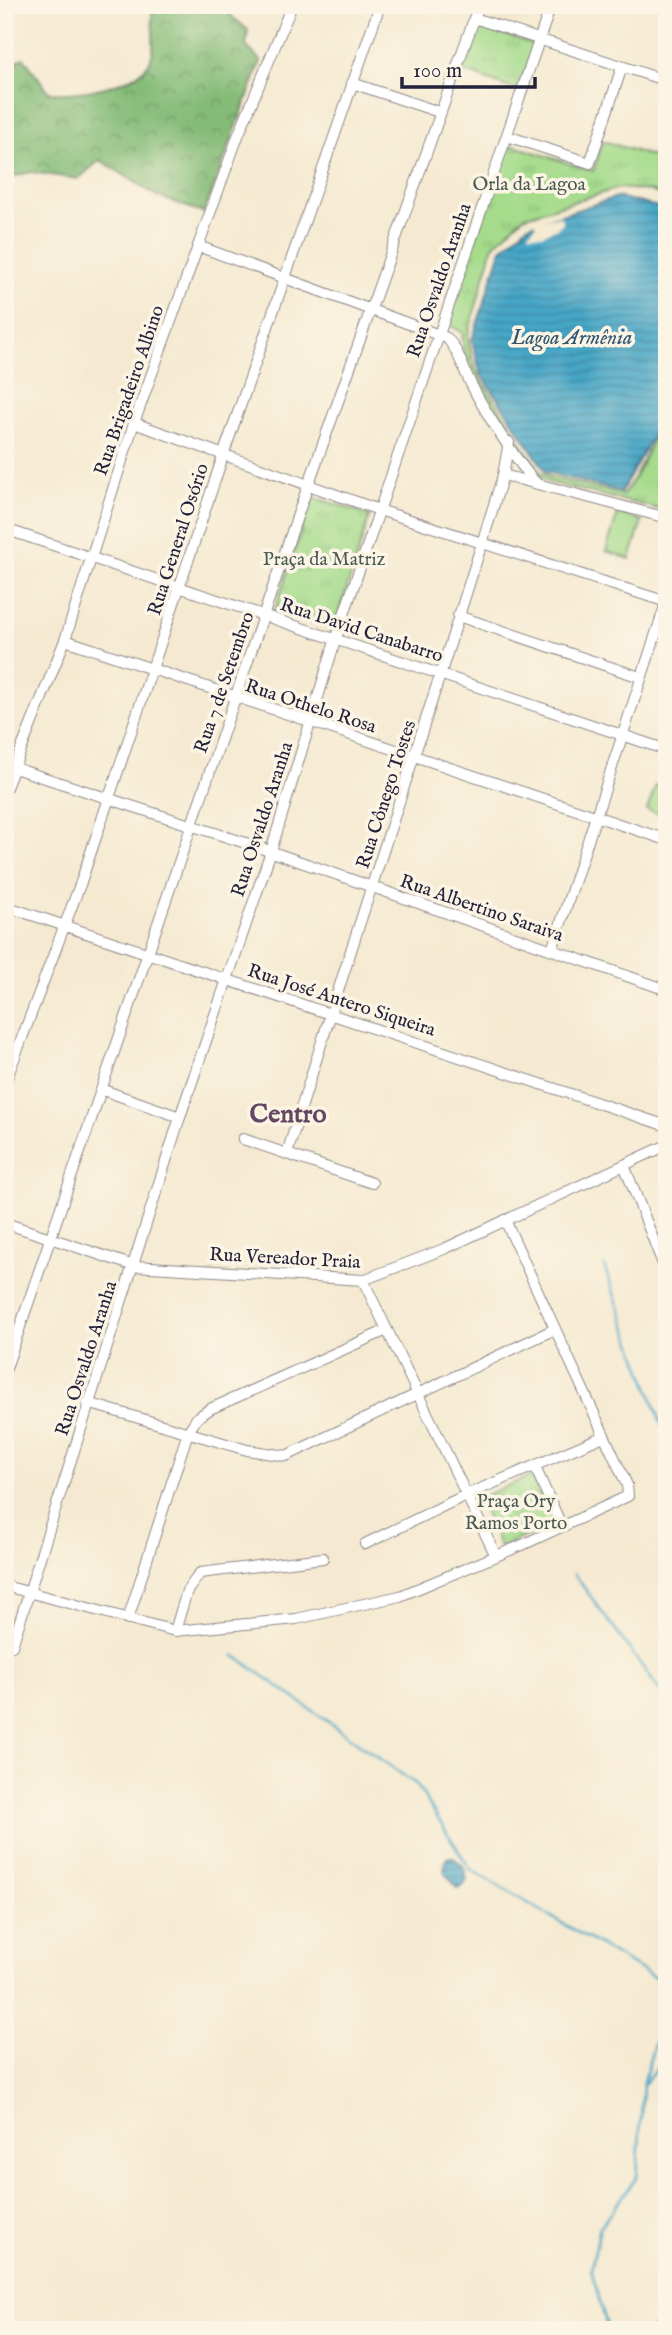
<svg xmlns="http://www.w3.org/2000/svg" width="672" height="2335" font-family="'IM FELL English',serif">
<defs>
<pattern id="forest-crowns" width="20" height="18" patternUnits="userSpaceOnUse" patternTransform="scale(1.75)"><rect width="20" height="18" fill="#84bb77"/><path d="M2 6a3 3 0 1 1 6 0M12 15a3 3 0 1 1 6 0" fill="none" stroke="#6c9863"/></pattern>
<pattern id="park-tufts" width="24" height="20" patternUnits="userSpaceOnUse" patternTransform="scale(1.75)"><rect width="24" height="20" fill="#a5db8b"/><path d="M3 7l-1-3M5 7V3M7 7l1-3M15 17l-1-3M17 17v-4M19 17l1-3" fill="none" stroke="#8ebc79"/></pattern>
<pattern id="water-rules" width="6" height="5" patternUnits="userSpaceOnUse" patternTransform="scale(1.75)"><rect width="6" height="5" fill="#47a6c6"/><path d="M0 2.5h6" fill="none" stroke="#3b87a2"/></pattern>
</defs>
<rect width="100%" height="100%" fill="#fcf5e5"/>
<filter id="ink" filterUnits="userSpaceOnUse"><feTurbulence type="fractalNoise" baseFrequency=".0143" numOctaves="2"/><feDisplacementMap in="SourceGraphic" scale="14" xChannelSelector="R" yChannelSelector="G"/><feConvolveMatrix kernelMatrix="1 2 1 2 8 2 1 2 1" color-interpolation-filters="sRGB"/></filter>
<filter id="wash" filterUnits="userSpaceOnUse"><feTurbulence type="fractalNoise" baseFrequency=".00686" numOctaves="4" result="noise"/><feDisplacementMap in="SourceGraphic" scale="28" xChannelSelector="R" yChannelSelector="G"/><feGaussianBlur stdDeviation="1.57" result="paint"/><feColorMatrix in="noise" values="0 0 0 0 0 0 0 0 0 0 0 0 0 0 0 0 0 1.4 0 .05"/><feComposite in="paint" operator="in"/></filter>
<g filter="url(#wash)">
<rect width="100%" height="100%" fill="#f5ead1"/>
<g fill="#a5db8b" stroke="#647e63" stroke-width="2">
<path d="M 618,513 L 642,521 L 630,559 L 606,551 Z"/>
<path d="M 656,785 L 667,789 L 667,817 L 647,810 Z"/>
</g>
<path fill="url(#forest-crowns)" stroke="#536e59" stroke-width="2" d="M 149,5 L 232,5 L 231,16 L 248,30 L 246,46 L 261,61 L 204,213 L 157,196 L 100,160 L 78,179 L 31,172 L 5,179 L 5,67 L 24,58 L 49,92 C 72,97 139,85 150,61 C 156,50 152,26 152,12 Z"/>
<g fill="url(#park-tufts)" stroke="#647e63" stroke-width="2">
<path d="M 478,25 L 535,45 L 518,91 L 461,70 Z"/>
<path d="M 603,141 L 667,161 L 667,198 L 651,191 L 619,188 L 523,217 L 493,246 L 468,334 L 471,354 L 476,371 L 524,448 L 540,472 L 550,477 L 623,495 C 642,471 650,439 667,413 L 667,511 L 548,482 L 531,471 L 472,376 L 465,358 L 462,332 L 446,323 L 505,151 L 512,145 L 593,171 Z"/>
<path d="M 312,497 L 370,515 L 334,629 L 275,610 Z"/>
<path d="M 531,1476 L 554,1524 L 500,1547 L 478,1498 Z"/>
</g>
<g fill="url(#water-rules)" stroke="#346480" stroke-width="2">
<path d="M 617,197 L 667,209 L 667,410 L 621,492 L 546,472 L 480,372 L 472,340 L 501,250 L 527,226 Z"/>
<path d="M 453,1857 L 463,1866 L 467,1879 L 464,1885 L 457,1888 L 444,1871 L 446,1858 Z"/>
</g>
<path fill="#f5ead1" d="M 560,216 L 563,223 L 557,228 L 542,235 L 528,234 L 536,225 L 534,221 Z"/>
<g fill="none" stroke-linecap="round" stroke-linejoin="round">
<g stroke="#47a6c6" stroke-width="2.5">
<path d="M 604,1266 L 667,1439"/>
<path d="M 574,1574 L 664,1696 L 662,1890 L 667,1952"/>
<path d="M 234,1655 L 417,1785 L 470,1869 L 667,1985"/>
<path d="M 645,2083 L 667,2056"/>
<path d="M 608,2330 L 591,2270 L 600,2227 L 637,2177 L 643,2085 L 667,1996"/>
<path d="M 651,2330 L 667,2314"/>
</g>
</g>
</g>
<g filter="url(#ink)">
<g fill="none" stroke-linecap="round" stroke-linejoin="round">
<defs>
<g id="street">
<path d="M 474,18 L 667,81"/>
<path d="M 352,83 L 439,112"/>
<path d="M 507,136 L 590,163 L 622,67"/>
<path d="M 198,246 L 447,338 C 460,352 463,370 472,386 C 485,412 517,462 536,483"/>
<path d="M 134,423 L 379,510 L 667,602"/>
<path d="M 503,475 L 667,518"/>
<path d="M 5,529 L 667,750"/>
<path d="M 458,616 L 640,677"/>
<path d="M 65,640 L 667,840"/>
<path d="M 5,765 L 258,847 L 667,990"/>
<path d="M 5,790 L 65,640 L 134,423 L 238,136 L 292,5"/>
<path d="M 5,906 L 667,1126"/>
<path d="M 552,950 L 667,600"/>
<path d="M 5,1083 L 81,882 L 226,447 L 380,5"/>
<path d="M 103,1090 L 180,1117"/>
<path d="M 243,1139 L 372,1183"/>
<path d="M 287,1154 C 356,927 434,702 503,475 L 509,442"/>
<path d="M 624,1165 L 667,1274"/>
<path d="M 5,1223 L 134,1266 L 363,1280 L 444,1249 L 667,1145"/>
<path d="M 363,1280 L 496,1556"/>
<path d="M 5,1371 L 298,514 L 479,5"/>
<path d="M 88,1403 L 247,1450 L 286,1456 L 555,1329"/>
<path d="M 535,1467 L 562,1527"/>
<path d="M 365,1544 L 466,1495 L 604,1436"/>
<path d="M 5,1586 L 175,1631 L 296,1619 L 400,1596 L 520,1546 L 628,1496 L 627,1485 L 505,1220"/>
<path d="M 128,1619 L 188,1432 L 197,1418 L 210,1409 L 387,1330"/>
<path d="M 175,1631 L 187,1591 L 200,1573 L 323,1558"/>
<path d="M 12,1646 L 180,1117 L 271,851 L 336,638 L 551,5"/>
</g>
</defs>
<use href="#street" stroke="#8c8686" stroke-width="12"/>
<use href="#street" stroke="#fff" stroke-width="10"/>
</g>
</g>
<g text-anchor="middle" stroke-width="7" stroke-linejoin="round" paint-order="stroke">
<g font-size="19" fill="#495a53" stroke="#fcf5e5">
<text x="529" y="190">Orla da Lagoa</text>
<text x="324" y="565">Praça da Matriz</text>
<text x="516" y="1507">Praça Ory<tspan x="516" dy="22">Ramos Porto</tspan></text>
</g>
<g font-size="19" fill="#22223b" stroke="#fcf5e5">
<text transform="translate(438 280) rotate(-71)" y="7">Rua Osvaldo Aranha</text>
<text transform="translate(128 390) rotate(-71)" y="7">Rua Brigadeiro Albino</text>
<text transform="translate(177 539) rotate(-72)" y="7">Rua General Osório</text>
<text transform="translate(362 629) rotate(18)" y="7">Rua David Canabarro</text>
<text transform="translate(223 682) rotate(-71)" y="7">Rua 7 de Setembro</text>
<text transform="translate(311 705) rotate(18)" y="7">Rua Othelo Rosa</text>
<text transform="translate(385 794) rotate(-72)" y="7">Rua Cônego Tostes</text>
<text transform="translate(261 819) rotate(-72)" y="7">Rua Osvaldo Aranha</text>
<text transform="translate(482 907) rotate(19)" y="7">Rua Albertino Saraiva</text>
<text transform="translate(342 999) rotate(18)" y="7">Rua José Antero Siqueira</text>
<text transform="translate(285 1257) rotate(3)" y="7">Rua Vereador Praia</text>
<text transform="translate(85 1358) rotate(-72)" y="7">Rua Osvaldo Aranha</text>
</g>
<g font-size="21" font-style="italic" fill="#315773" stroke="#fcf5e5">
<text x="572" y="344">Lagoa Armênia</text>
</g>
<g font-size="26" font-weight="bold" fill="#644863" stroke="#fcf5e5">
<text x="288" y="1122">Centro</text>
</g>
</g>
<rect width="672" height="2335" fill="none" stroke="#fcf5e5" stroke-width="28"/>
<path d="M402 77v10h133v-10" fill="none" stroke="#22223b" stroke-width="3.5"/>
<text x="413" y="77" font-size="21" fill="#22223b" stroke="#fcf5e5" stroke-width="5" paint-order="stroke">100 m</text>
</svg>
